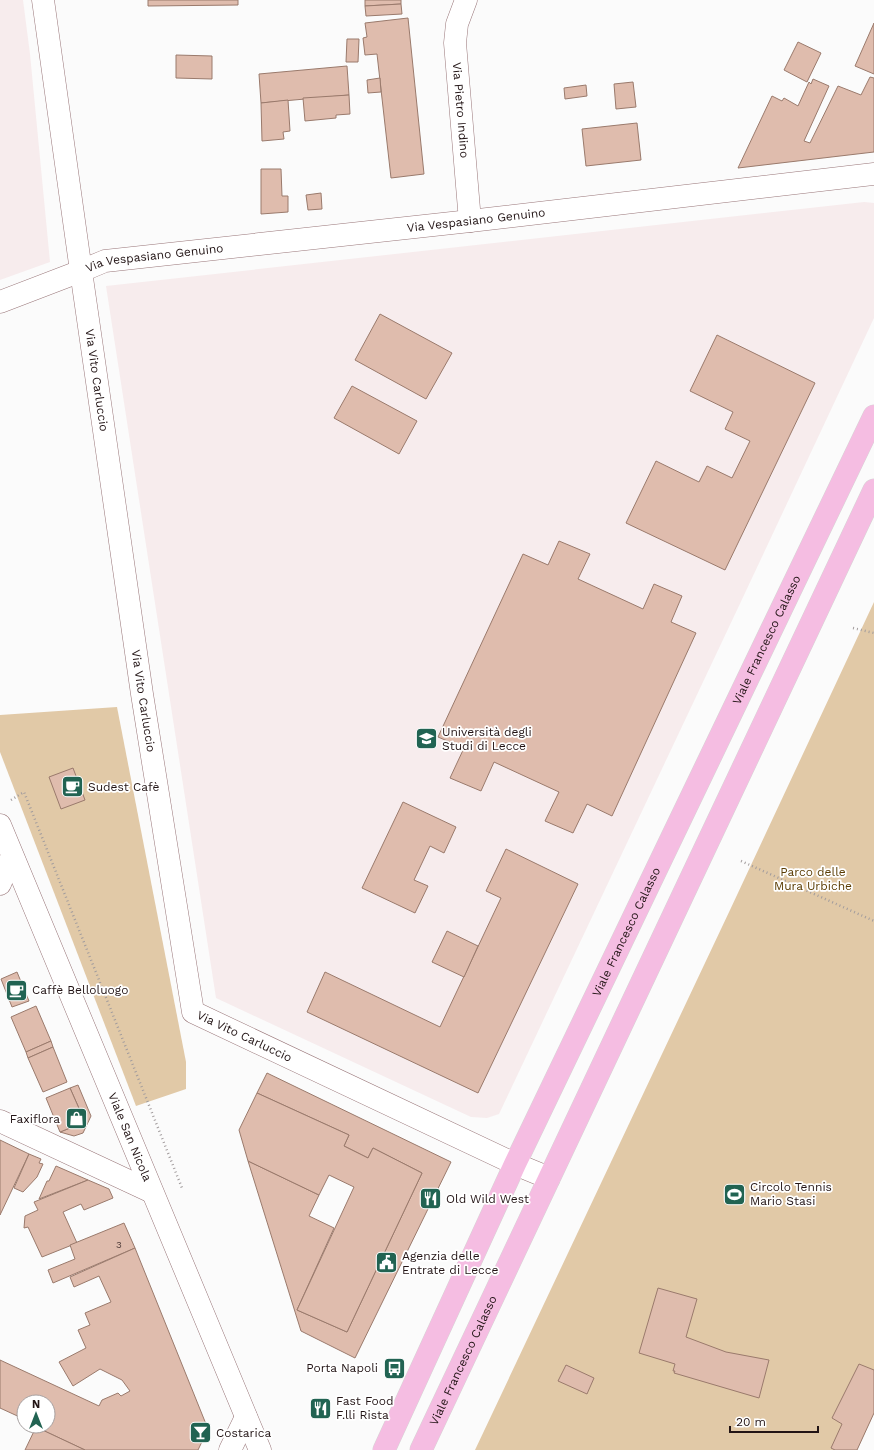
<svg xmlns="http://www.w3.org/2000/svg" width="874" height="1450" font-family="'Work Sans',sans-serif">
<rect width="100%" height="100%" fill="#fbfbfb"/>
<g fill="#f7eced">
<path d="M 0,0 L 23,0 L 30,54 L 50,262 L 0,280 Z"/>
<path d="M 864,202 L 874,203 L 874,318 L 737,610 L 499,1114 L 487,1118 L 471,1117 L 216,998 L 106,286 Z"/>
</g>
<g fill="#e1c9a7">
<path d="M 874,602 L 874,1413 L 857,1450 L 475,1450 L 730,910 Z"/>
<path d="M 117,707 L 186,1062 L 186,1089 L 136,1106 L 0,752 L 0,715 Z"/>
</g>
<g fill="#dfbcad" stroke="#9a7a6c">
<path d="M 148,0 L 238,0 L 238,5 L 148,6 Z"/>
<path d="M 365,0 L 401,0 L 401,4 L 365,6 Z"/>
<path d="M 401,4 L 402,14 L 366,16 L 365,6 Z"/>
<path d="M 408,18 L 424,174 L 391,178 L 377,54 L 365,55 L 363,38 L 367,37 L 365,23 Z"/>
<path d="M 874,23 L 874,74 L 855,66 Z"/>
<path d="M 347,39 L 359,39 L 358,62 L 346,62 Z"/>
<path d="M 798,42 L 821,53 L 807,82 L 784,70 Z"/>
<path d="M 176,55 L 212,56 L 212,79 L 176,78 Z"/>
<path d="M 347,66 L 349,95 L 261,103 L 259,74 Z"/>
<path d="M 870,77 L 874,78 L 874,152 L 738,168 L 772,96 L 782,101 L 784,98 L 798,106 L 809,82 L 811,84 L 813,79 L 829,86 L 804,141 L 810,143 L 838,86 L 861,95 Z"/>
<path d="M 380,78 L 381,92 L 368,93 L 367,80 Z"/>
<path d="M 633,82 L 636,107 L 616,109 L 614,84 Z"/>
<path d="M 586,85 L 587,96 L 565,99 L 564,88 Z"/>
<path d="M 349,95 L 350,114 L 336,115 L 336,118 L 305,121 L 303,98 Z"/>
<path d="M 288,100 L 290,131 L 283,132 L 284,139 L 262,141 L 261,103 Z"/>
<path d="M 637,123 L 641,160 L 586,166 L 582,129 Z"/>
<path d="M 261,169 L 281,169 L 282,196 L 288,196 L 288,212 L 261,214 Z"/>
<path d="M 321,193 L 322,209 L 308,210 L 306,195 Z"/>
<path d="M 380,314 L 452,353 L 426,399 L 355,360 Z"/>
<path d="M 717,335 L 815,383 L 725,570 L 626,523 L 656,461 L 699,482 L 707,466 L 732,478 L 750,441 L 725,429 L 733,412 L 690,391 Z"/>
<path d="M 352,386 L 417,421 L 399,454 L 334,418 Z"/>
<path d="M 559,541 L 590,554 L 578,579 L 643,609 L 654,584 L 682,596 L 671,622 L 696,633 L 612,816 L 587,804 L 573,833 L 545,821 L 559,792 L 494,762 L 481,791 L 450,778 L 464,748 L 438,737 L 523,554 L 548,565 Z"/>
<path d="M 73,768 L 85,800 L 61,809 L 49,777 Z"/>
<path d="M 403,802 L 456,827 L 444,853 L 430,846 L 414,880 L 428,886 L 415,913 L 362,888 Z"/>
<path d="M 506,849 L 578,884 L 478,1093 L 307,1012 L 325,972 L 440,1027 L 501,898 L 486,891 Z"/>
<path d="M 447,931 L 478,946 L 464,977 L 432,962 Z"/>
<path d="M 17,972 L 29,1001 L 12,1007 L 1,979 Z"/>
<path d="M 36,1006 L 51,1041 L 26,1052 L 11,1017 Z"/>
<path d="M 51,1041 L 53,1047 L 28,1058 L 26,1052 Z"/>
<path d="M 53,1047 L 67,1082 L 43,1092 L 28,1058 Z"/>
<path d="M 267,1073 L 451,1162 L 355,1358 L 301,1331 L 248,1161 L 319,1195 L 309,1216 L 334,1228 L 297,1310 L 347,1332 L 422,1173 L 373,1148 L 368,1158 L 344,1146 L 349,1135 L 257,1093 Z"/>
<path d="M 78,1085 L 91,1116 L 83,1133 L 74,1136 L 60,1132 L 85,1122 L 70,1088 Z"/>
<path d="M 70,1088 L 85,1122 L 60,1132 L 46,1098 Z"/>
<path d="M 257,1093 L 349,1135 L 344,1146 L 368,1158 L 373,1148 L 422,1173 L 347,1332 L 297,1310 L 354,1187 L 329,1175 L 319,1195 L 248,1161 L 239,1130 Z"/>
<path d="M 0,1140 L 29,1154 L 0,1215 Z"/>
<path d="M 29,1154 L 41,1159 L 39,1163 L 43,1164 L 37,1177 L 23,1192 L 14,1188 Z"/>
<path d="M 56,1166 L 88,1180 L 39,1199 L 47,1181 L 49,1181 Z"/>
<path d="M 88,1180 L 109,1189 L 113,1198 L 84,1210 L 81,1204 L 63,1212 L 77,1243 L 42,1257 L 28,1227 L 24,1228 L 25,1216 L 38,1210 L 34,1202 Z"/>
<path d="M 124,1223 L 135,1248 L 53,1283 L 48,1270 L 75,1259 L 70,1245 Z"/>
<path d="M 135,1248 L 208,1429 L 198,1450 L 85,1450 L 36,1427 L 36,1426 L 48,1426 L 48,1402 L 24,1402 L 24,1419 L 0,1408 L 0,1360 L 99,1406 L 102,1400 L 118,1393 L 121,1396 L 130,1391 L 122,1380 L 100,1369 L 73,1386 L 59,1362 L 86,1348 L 78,1330 L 90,1325 L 85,1313 L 111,1302 L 99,1276 L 74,1287 L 70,1277 Z"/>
<path d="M 658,1288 L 697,1299 L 686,1337 L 726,1352 L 769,1360 L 759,1398 L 674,1373 L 675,1371 L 673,1371 L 675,1364 L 639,1353 Z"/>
<path d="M 859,1364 L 874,1370 L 874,1413 L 857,1450 L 835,1450 L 831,1448 L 842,1424 L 832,1418 Z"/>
<path d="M 566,1365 L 594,1378 L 587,1394 L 558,1381 Z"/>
<path d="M 36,1427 L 85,1450 L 25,1450 Z"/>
</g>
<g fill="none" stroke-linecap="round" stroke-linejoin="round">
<defs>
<g id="minor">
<path id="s1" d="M 43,0 L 81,271 L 142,694 L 193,1012 L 515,1164 L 549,1178"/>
<path id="s2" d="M 466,0 L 457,24 L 455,43 L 470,221"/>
<path id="s3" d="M 0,302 L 81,271 L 105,261 L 470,221 L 874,174"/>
<path id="s4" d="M 0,825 L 260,1450"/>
<path d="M 0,884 L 12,856"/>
<path d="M 0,1121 L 152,1192"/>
<path d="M 230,1450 L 246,1417"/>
</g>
<g id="primary">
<path id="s5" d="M 384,1450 L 515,1164 L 874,416"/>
<path id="s6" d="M 421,1450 L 874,490"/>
</g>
</defs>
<use href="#minor" stroke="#997679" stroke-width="23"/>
<use href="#primary" stroke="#d7d5d5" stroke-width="23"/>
<g stroke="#a29c9d" stroke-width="2.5" stroke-dasharray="1 3" stroke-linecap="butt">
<path d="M 853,628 L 874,633"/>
<path d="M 11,800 L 24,792 L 182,1188"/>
<path d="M 741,861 L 874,921"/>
</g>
<use href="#minor" stroke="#fff" stroke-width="22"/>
<use href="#primary" stroke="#f5bde2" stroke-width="22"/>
</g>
<defs>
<symbol id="school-square" viewBox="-11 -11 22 22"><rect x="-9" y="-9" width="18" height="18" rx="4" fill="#216352" stroke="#fff"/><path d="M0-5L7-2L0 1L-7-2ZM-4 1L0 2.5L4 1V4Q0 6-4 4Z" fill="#fff"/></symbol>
<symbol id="cafe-square" viewBox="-11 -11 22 22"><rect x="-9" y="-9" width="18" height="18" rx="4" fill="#216352" stroke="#fff"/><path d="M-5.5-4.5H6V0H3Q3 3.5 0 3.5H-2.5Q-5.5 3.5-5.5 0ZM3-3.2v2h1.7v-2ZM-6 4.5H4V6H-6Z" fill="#fff"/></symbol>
<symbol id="shop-square" viewBox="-11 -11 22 22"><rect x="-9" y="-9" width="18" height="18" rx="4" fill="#216352" stroke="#fff"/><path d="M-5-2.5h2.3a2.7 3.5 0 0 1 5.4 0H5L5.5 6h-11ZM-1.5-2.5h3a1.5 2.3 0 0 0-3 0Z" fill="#fff"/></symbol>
<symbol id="stadium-square" viewBox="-11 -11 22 22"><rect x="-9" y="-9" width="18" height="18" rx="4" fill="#216352" stroke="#fff"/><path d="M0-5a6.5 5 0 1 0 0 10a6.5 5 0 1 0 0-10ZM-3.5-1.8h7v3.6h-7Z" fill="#fff"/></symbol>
<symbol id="restaurant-square" viewBox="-11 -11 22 22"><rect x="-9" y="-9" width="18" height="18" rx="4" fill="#216352" stroke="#fff"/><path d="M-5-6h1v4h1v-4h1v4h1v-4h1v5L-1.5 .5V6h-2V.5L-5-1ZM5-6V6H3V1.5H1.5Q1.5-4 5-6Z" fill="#fff"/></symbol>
<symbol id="civic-square" viewBox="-11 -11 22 22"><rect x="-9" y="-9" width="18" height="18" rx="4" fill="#216352" stroke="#fff"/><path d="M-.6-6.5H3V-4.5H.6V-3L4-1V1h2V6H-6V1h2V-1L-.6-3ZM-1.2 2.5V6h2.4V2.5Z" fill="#fff"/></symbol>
<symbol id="bus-square" viewBox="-11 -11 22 22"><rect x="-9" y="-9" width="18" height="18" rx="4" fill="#216352" stroke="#fff"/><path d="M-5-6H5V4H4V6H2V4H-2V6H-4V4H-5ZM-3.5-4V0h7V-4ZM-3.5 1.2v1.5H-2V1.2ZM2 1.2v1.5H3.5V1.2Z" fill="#fff"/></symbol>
<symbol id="bar-square" viewBox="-11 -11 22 22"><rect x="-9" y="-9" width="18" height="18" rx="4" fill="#216352" stroke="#fff"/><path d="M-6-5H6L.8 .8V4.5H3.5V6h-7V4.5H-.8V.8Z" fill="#fff"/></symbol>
</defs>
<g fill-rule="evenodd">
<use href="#school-square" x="414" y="726" width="25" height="25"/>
<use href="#cafe-square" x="60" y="774" width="25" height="25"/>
<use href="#cafe-square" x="4" y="978" width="25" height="25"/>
<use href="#shop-square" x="64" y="1106" width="25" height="25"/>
<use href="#stadium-square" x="722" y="1182" width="25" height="25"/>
<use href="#restaurant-square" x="418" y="1186" width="25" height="25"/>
<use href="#civic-square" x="374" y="1250" width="25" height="25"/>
<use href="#bus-square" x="382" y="1356" width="25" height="25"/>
<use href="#restaurant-square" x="308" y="1396" width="25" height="25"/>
<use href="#bar-square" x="188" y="1420" width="25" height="25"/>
</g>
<g text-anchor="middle" stroke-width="3.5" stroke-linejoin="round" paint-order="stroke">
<g font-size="10" fill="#513e3b">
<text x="119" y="1248">3</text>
</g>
<g font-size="12" fill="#221415" stroke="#fff">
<text dy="4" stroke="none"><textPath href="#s2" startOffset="112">Via Pietro Indino</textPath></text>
<text dy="4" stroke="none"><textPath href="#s3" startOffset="486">Via Vespasiano Genuino</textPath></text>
<text dy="4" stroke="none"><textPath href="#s3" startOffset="162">Via Vespasiano Genuino</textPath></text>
<text dy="4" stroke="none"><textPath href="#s1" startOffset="384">Via Vito Carluccio</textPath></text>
<text dy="4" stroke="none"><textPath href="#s5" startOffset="896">Viale Francesco Calasso</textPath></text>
<text dy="4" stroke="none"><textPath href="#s1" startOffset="708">Via Vito Carluccio</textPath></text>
<text dy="4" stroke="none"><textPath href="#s5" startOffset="572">Viale Francesco Calasso</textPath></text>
<text dy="4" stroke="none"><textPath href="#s1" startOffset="1080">Via Vito Carluccio</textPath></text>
<text dy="4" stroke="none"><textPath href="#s4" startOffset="338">Viale San Nicola</textPath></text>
<text dy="4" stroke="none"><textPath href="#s6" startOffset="99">Viale Francesco Calasso</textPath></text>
</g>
<g font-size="12" fill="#221415" stroke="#fff" text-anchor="start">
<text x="442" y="736">Università degli<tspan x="442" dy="14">Studi di Lecce</tspan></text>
<text x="88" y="791">Sudest Cafè</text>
<text x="32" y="994">Caffè Belloluogo</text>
<text x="60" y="1123" text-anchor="end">Faxiflora</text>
<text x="750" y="1191">Circolo Tennis<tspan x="750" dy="14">Mario Stasi</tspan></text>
<text x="446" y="1203">Old Wild West</text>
<text x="402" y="1260">Agenzia delle<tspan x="402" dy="14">Entrate di Lecce</tspan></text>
<text x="378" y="1372" text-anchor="end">Porta Napoli</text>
<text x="336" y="1405">Fast Food<tspan x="336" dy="14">F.lli Rista</tspan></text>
<text x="216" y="1437">Costarica</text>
</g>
<g font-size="12" fill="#5b3d04" stroke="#fff">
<text x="813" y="876">Parco delle<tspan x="813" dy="14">Mura Urbiche</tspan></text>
</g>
</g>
<g transform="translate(36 1414)"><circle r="19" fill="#ffffff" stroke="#a7a1a1"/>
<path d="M0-3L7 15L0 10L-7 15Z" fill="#216352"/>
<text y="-6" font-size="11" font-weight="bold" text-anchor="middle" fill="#221415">N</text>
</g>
<path d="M730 1426v6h88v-6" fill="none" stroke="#221415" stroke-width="2"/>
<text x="736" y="1426" font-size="12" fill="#221415" stroke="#ffffff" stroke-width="3" paint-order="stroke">20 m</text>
</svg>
